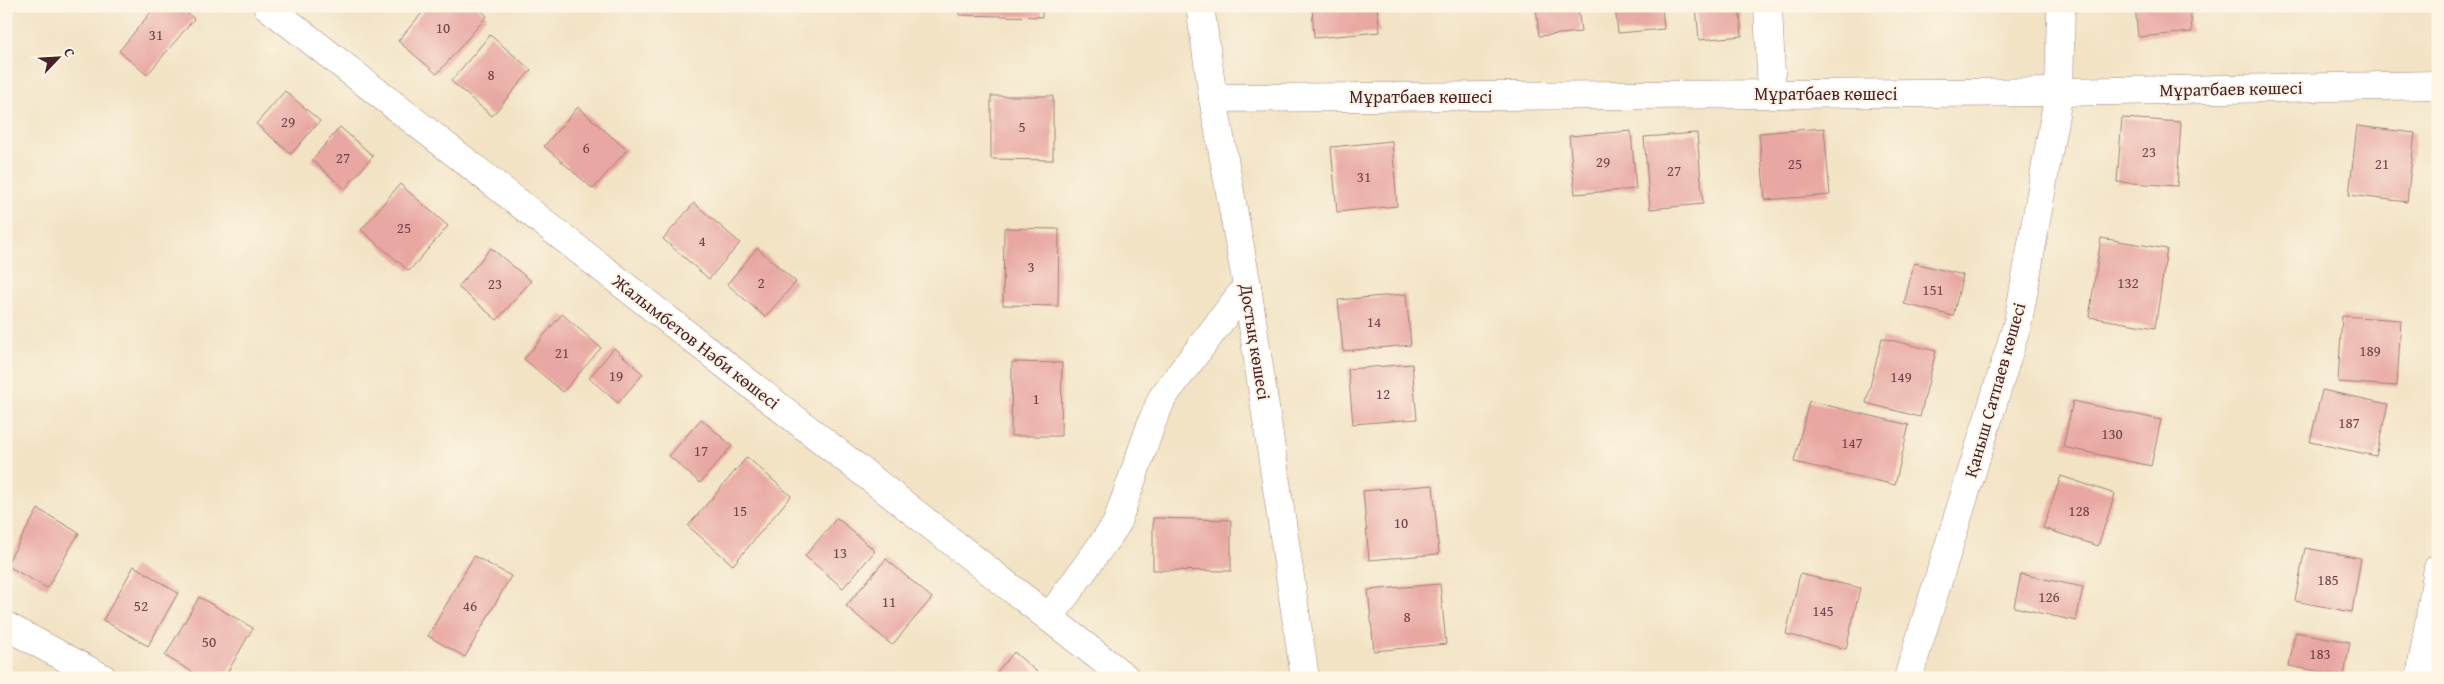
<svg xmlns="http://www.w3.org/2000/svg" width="2444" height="684" font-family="'Gentium Book Plus',serif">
<rect width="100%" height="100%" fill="#fcf5e5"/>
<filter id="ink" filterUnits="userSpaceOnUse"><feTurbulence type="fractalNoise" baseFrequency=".02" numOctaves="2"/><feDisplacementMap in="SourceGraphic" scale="10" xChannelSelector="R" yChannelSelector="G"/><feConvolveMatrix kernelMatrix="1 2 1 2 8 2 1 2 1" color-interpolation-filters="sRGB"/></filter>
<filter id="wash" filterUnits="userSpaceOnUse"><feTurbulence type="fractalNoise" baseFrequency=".0096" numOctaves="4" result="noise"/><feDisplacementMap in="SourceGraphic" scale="20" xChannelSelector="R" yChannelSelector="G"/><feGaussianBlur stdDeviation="1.12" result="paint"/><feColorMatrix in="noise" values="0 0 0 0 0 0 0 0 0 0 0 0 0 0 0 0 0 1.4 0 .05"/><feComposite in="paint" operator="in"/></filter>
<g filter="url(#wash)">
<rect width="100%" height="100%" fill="#f2e3c5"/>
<g id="blocks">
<g fill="#e8a7a2">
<path d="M 156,6 L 180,6 L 194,19 L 147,75 L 119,51 Z"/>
<path d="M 428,6 L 476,6 L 487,16 L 437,74 L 398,41 Z"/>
<path d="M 959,6 L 1042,6 L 1042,17 L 959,15 Z"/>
<path d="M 1312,6 L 1377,6 L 1380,32 L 1314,38 Z"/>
<path d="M 1536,6 L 1578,6 L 1581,32 L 1539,36 Z"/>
<path d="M 1615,6 L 1662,6 L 1664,29 L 1618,33 Z"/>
<path d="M 1696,6 L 1739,6 L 1742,36 L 1699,40 Z"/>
<path d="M 2135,6 L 2190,6 L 2192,32 L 2138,37 Z"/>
<path d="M 490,35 L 531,70 L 492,116 L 451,81 Z"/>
<path d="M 285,91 L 320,121 L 291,154 L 256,124 Z"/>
<path d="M 991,96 L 1053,96 L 1053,160 L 991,159 Z"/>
<path d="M 578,107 L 627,150 L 593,189 L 544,146 Z"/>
<path d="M 2122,118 L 2181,122 L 2177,186 L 2117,182 Z"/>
<path d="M 2357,126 L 2415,133 L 2407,202 L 2349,195 Z"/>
<path d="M 340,127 L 373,156 L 345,189 L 312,160 Z"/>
<path d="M 1824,128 L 1830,195 L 1765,200 L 1759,133 Z"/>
<path d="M 1631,131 L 1636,189 L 1575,194 L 1569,136 Z"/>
<path d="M 1697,133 L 1703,204 L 1650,209 L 1644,137 Z"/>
<path d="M 1392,141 L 1397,206 L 1337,212 L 1331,147 Z"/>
<path d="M 400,184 L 448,226 L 409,271 L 361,230 Z"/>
<path d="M 694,203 L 740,243 L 709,279 L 663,239 Z"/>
<path d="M 1004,228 L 1059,229 L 1058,306 L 1003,305 Z"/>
<path d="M 2101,238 L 2167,249 L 2155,328 L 2089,317 Z"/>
<path d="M 491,248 L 531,281 L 497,320 L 458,287 Z"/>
<path d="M 757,248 L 796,282 L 765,317 L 727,284 Z"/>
<path d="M 1914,263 L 1963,275 L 1953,316 L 1904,304 Z"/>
<path d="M 1406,294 L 1411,345 L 1343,351 L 1338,300 Z"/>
<path d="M 562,314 L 601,348 L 563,392 L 524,359 Z"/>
<path d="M 2342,316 L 2401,320 L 2397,386 L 2338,382 Z"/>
<path d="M 1882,338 L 1936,351 L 1920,417 L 1866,403 Z"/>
<path d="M 614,348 L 643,374 L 618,403 L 589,378 Z"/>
<path d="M 1012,362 L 1062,363 L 1061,436 L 1011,436 Z"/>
<path d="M 1412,364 L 1417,419 L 1353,424 L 1348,369 Z"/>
<path d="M 2322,390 L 2388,404 L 2376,456 L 2310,442 Z"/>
<path d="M 1809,401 L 1909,425 L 1895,485 L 1794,462 Z"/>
<path d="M 2073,401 L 2161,420 L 2151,466 L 2063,447 Z"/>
<path d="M 701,419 L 732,446 L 700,483 L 669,456 Z"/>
<path d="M 747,457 L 791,496 L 733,565 L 688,526 Z"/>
<path d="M 2061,476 L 2115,494 L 2098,546 L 2043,528 Z"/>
<path d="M 1433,485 L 1439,554 L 1369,560 L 1363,491 Z"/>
<path d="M 38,509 L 79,533 L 47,588 L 6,565 Z"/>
<path d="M 837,518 L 875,551 L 843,588 L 805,556 Z"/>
<path d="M 1153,518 L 1231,520 L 1231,571 L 1153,570 Z"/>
<path d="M 2305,548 L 2361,558 L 2352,612 L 2295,601 Z"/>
<path d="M 474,556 L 511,576 L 465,657 L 428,636 Z"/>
<path d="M 886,559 L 932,598 L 892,645 L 846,606 Z"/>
<path d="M 134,566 L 178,593 L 148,646 L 103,620 Z"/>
<path d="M 1800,574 L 1860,588 L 1846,649 L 1786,634 Z"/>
<path d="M 2021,574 L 2083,587 L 2076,621 L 2014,607 Z"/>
<path d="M 1440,584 L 1446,644 L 1374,651 L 1368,590 Z"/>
<path d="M 199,597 L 253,628 L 224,678 L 203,678 L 165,656 Z"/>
<path d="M 2295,632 L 2350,642 L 2344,676 L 2289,666 Z"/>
<path d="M 1014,652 L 1044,678 L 992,678 Z"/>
</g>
</g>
</g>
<g filter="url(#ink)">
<use href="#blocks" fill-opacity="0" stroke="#9e8178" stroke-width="1"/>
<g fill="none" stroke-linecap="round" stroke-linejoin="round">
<defs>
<g id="minor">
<path d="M 267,6 L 1126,678"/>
<path d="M 1200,6 L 1213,98 L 1247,286 L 1305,678"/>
<path d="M 1768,6 L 1772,95"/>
<path d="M 1213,98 L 2059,92 L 2438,85"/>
<path d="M 1049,618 L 1116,525 L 1152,422 L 1162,398 L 1247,286"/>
<path d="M 6,626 L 103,678"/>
<path d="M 1908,678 L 2018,322 L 2059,92 L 2061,6"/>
<path d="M 2420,678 L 2438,568"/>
</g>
</defs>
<use href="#minor" stroke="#9e8178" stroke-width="29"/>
<use href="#minor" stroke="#fff" stroke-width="28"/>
</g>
</g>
<g text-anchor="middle" stroke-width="4" stroke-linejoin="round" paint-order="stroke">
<g font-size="15" fill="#724149">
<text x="443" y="33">10</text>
<text x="156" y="40">31</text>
<text x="491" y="80">8</text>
<text x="288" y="127">29</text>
<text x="1022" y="132">5</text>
<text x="586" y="153">6</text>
<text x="2149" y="157">23</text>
<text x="343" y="163">27</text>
<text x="1603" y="167">29</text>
<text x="1795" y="169">25</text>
<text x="2382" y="169">21</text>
<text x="1674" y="176">27</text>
<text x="1364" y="182">31</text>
<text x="404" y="233">25</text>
<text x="702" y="246">4</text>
<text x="1031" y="272">3</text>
<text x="761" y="288">2</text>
<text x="2128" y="288">132</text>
<text x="495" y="289">23</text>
<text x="1933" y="295">151</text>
<text x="1374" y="327">14</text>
<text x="2370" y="356">189</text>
<text x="562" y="358">21</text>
<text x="616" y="381">19</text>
<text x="1901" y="382">149</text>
<text x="1383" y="399">12</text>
<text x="1036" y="404">1</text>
<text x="2349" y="428">187</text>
<text x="2112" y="439">130</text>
<text x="1852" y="448">147</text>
<text x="701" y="456">17</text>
<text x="740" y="516">15</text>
<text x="2079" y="516">128</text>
<text x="1401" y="528">10</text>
<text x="840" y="558">13</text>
<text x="2328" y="585">185</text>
<text x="2049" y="602">126</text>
<text x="889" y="607">11</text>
<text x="141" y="611">52</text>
<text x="470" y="611">46</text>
<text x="1823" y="616">145</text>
<text x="1407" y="622">8</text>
<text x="209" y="647">50</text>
<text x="2320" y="659">183</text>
</g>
<g font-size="18" fill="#4a1f2b" stroke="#fcf5e5">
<text transform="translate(2231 89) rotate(-1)" y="6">Мұратбаев көшесі</text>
<text x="1826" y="100">Мұратбаев көшесі</text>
<text x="1421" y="103">Мұратбаев көшесі</text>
<text transform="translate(696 342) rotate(38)" y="6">Жалымбетов Нәби көшесі</text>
<text transform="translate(1255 342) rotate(81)" y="6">Достық көшесі</text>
<text transform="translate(1995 390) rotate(-74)" y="6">Қаныш Сатпаев көшесі</text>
</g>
</g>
<rect width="2444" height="684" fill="none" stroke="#fcf5e5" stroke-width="25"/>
<g transform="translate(58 58) rotate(65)" stroke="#fcf5e5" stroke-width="4" paint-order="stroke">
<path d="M0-4L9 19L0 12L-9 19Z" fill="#4a1f2b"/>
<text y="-8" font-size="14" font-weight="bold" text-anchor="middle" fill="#4a1f2b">С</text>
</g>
</svg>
